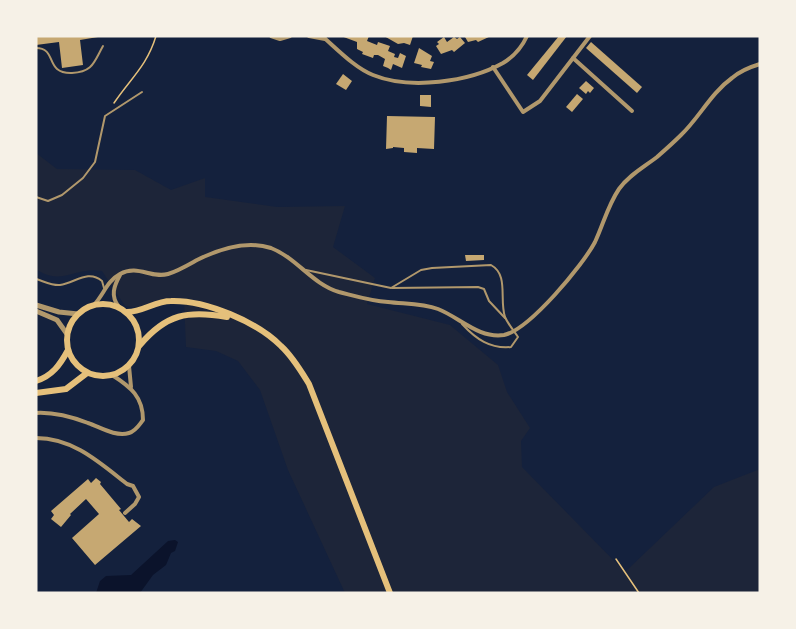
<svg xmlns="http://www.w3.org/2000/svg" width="796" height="629" font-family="Karla,sans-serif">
<rect width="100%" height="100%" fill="#14213d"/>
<path fill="#1d2539" d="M 36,153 L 57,169 L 135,170 L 171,190 L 205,178 L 205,197 L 277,207 L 345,206 L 333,247 L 375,278 L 367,304 L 450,325 L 498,365 L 507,392 L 530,428 L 521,441 L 522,467 L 625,572 L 714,487 L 760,469 L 760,593 L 345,593 L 288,470 L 260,390 L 238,361 L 216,351 L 186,347 L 184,300 L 139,308 L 125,306 L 102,271 C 76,266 61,287 36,269 Z"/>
<path fill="#0b132b" d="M 175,540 L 178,542 L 175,551 L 171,553 L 166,565 L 153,575 L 140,593 L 96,593 L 100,581 L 106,576 L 131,575 L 168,541 Z"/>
<g fill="#c6a872">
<path d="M 36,36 L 98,36 L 98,37 L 80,40 L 83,65 L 62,68 L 59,42 L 36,45 Z"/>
<path d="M 341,36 L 369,36 L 367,41 L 377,45 L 378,42 L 390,46 L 388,51 L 395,54 L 394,57 L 398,58 L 400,53 L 406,56 L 402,68 L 393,64 L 391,70 L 388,68 L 383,66 L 385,59 L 378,55 L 374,55 L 373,58 L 362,54 L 363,52 L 357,49 L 357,42 Z"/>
<path d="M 384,36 L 413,36 L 410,45 L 404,43 L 398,44 Z"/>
<path d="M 468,36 L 491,36 L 478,42 L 476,40 L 468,42 L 465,37 Z"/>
<path d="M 559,36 L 567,36 L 533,80 L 527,75 Z"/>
<path d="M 444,37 L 447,42 L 454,37 L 457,39 L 460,37 L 465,43 L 454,52 L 452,50 L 441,54 L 436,46 L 439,44 L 437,42 Z"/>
<path d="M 591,42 L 642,87 L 637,93 L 586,48 Z"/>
<path d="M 419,48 L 432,56 L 430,61 L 434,62 L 431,69 L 421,67 L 422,65 L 414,63 Z"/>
<path d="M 343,74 L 352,81 L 346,90 L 336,84 Z"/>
<path d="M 586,81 L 594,88 L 590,93 L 588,91 L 586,94 L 579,88 Z"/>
<path d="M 577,94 L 583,99 L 572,112 L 566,107 Z"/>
<path d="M 420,95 L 431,95 L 431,107 L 420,106 Z"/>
<path d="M 387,116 L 435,117 L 434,149 L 417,148 L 417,153 L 404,152 L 404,148 L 393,147 L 393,148 L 386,149 Z"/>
<path d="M 465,255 L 484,255 L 484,260 L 466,261 Z"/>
<path d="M 96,478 L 101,482 L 100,484 L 121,509 L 119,510 L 129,522 L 132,519 L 141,526 L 95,565 L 72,538 L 99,514 L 86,499 L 70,514 L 71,515 L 61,527 L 51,519 L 54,515 L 51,511 L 88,479 L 91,483 Z"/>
</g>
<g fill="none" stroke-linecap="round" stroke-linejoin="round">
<g stroke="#e5c07b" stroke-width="1.5">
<path d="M 114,103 C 130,79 147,66 156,36"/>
<path d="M 616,559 L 639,593"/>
</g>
<g stroke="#b1986c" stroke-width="2">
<path d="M 36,48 C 58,48 44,74 72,73 C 93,72 94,62 103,46"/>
<path d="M 36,197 L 48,201 L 62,195 L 83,178 L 95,162 L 105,116 L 142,92"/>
<path d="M 306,270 L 391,288 L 421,270 L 432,268 L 491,265 C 509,275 499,299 505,317 C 508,324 514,331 518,337 L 511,347 C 490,349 476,339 462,324"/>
<path d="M 36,279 C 43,281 53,286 60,285 C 75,283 88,269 102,281 L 104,288"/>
<path d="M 392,288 L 478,287 L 484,289 L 489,301 L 505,318"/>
</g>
<g stroke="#b1986c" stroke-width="4">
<path d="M 271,36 L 280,39 L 290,36"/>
<path d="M 309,36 L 325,39"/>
<path d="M 322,36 C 337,49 355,68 373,75 C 410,90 469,82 503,63 C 513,57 522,47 527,36"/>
<path d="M 573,58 L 632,111"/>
<path d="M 493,67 L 523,112 L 540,101 L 590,36"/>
<path d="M 94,305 C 104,294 107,281 120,274 C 138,264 151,279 168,274 C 178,271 188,265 197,260 C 219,249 246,240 271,248 C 297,258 312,284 339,292 C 355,296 371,301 388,302 C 404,304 422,303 438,309 C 459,317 479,339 504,335 C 529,330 583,265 595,242 C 603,225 608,205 619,189 C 629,175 644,167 657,157 C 665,150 673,143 681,135 C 699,118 711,93 732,78 C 740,71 750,67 760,64"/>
<path d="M 119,307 C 110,296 114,286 120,275"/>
<path d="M 129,366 L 131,387"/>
<path d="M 36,413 C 53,412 72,417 88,423 C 100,427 115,437 129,433 C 136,431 139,425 143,420 C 143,397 131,387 112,375"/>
<path d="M 36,438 C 73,438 99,462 127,484 L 133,486 L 139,497 L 135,504 L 125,513"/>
</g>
<g stroke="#b1986c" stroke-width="5">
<path d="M 36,305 L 59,312 L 78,314"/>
<path d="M 36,311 L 57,320 L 67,334"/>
</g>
<g stroke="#e5c07b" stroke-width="6">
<circle cx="103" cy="340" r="36"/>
<path d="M 127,312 C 143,312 155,301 171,301 C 206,300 257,322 281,346 C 293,357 301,371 309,384 L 390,593"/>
<path d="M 140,345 C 166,314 188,310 227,317"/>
<path d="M 36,381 C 52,376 60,365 68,350"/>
<path d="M 36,393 L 66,389 L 87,373"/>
</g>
</g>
<rect width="796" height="629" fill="none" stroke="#f6f1e7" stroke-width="75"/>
</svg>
